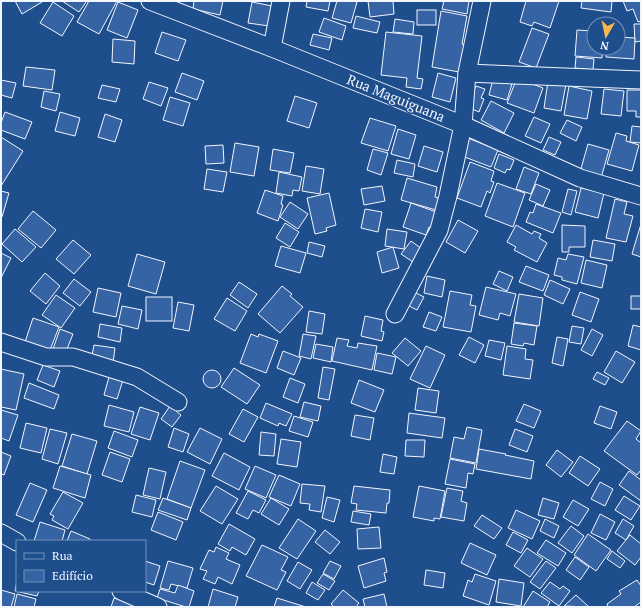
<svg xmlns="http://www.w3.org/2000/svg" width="642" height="608" font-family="'PT Serif',serif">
<rect width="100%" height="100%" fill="#1f4e8c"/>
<g fill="#3563a3" stroke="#f2f6ff">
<path d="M 15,1 L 42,1 L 42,2 L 22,14 Z"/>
<path d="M 62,1 L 87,1 L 79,12 Z"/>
<path d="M 89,1 L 117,1 L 99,34 L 77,22 Z"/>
<path d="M 194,1 L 223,1 L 220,15 L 193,9 Z"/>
<path d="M 307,1 L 330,1 L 328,11 L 306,7 Z"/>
<path d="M 337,1 L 353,1 L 357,2 L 351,23 L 332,18 Z"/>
<path d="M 368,1 L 393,1 L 394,14 L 370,17 Z"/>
<path d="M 444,1 L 469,1 L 467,14 L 442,9 Z"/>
<path d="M 526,1 L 559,1 L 550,28 L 534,22 L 532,26 L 520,22 Z"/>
<path d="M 582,1 L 612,1 L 611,12 L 581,8 Z"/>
<path d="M 623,1 L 641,1 L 641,21 L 638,22 L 633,9 L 627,11 Z"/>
<path d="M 53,2 L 74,16 L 62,36 L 40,23 Z"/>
<path d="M 118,2 L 138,10 L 127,38 L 107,30 Z"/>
<path d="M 252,2 L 272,6 L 269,26 L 248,23 Z"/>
<rect x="417" y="10" width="19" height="15"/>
<path d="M 441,11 L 467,16 L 462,44 L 464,45 L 459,72 L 432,67 Z"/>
<path d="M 356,16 L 380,22 L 377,33 L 353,28 Z"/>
<path d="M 324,18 L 346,26 L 342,40 L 319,32 Z"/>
<path d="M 395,19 L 414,22 L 413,34 L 393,32 Z"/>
<path d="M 634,24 L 641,24 L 641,41 L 635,42 Z"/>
<path d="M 532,28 L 549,34 L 536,68 L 519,62 Z"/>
<path d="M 577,30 L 594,31 L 594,48 L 602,48 L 602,58 L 575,56 Z"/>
<path d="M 162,32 L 186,40 L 178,61 L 155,53 Z"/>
<path d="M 386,32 L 422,36 L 417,78 L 423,79 L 421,89 L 406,87 L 407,78 L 381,75 Z"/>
<path d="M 313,34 L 332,38 L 329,50 L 310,45 Z"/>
<path d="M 618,37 L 635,38 L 634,59 L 606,57 L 606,48 L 618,48 Z"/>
<path d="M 113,39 L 135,41 L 134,64 L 112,62 Z"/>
<path d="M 576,57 L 594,59 L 593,70 L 575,68 Z"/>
<path d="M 26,67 L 55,70 L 52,90 L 23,86 Z"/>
<path d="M 182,73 L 204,81 L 197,100 L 175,92 Z"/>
<path d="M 438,73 L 456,78 L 450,102 L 432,97 Z"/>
<path d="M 517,78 L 543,88 L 534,113 L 507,103 Z"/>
<path d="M 493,79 L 512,84 L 507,100 L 489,95 Z"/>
<path d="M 1,80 L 16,83 L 12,98 L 1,95 Z"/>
<path d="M 548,81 L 566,84 L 561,111 L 544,108 Z"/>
<path d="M 149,82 L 168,88 L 161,106 L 143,99 Z"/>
<path d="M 102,85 L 120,89 L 116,102 L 98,98 Z"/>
<path d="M 476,86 L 485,89 L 481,98 L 484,99 L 479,112 L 467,107 Z"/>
<path d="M 569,86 L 592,91 L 587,119 L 564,115 Z"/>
<path d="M 604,89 L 624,91 L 621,116 L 601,114 Z"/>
<path d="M 627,90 L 641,90 L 641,117 L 636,117 L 636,111 L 627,111 Z"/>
<path d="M 44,91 L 60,94 L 56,111 L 41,107 Z"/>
<path d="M 295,96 L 317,103 L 309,128 L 287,121 Z"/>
<path d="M 170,97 L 190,103 L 183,126 L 163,120 Z"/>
<path d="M 491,101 L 514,113 L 504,133 L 481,120 Z"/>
<path d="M 5,112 L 32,122 L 25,139 L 1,130 L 1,123 Z"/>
<path d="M 60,112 L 80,118 L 75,136 L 55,131 Z"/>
<path d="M 105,114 L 122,120 L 115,142 L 98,137 Z"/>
<path d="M 534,117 L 550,124 L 541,143 L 525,136 Z"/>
<path d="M 370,118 L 396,126 L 388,151 L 361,143 Z"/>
<path d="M 567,120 L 582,127 L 576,141 L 560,133 Z"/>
<path d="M 632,126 L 641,127 L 641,143 L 630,142 Z"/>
<path d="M 398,129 L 416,135 L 409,159 L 391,154 Z"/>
<path d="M 616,133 L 627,136 L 626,141 L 639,145 L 632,171 L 607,164 Z"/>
<path d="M 1,137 L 23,151 L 1,186 Z"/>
<path d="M 549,137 L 561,142 L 555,155 L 543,150 Z"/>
<path d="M 468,138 L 498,150 L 491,167 L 462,156 Z"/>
<path d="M 235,143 L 259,147 L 254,176 L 230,172 Z"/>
<path d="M 588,144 L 609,150 L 601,178 L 580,172 Z"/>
<path d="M 223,145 L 224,163 L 206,164 L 205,146 Z"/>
<path d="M 424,146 L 443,152 L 437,172 L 418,166 Z"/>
<path d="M 273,149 L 294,153 L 290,173 L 270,170 Z"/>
<path d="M 373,149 L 388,153 L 381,175 L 367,170 Z"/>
<path d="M 499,154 L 514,160 L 510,170 L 507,169 L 505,173 L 494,168 Z"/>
<path d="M 397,160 L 415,164 L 413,177 L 394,173 Z"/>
<path d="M 470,162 L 494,171 L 491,181 L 494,182 L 490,193 L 487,191 L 481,207 L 457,198 Z"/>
<path d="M 306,166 L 324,169 L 320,194 L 302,191 Z"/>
<path d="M 524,167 L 539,173 L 531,194 L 516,189 Z"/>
<path d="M 207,169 L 227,172 L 223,192 L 204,189 Z"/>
<path d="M 279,172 L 302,177 L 299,191 L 293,190 L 292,196 L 276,193 Z"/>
<path d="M 407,178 L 437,187 L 435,197 L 439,198 L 436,210 L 401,200 Z"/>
<path d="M 497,183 L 525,193 L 513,227 L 485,216 Z"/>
<path d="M 536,184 L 550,190 L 543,206 L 529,200 Z"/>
<path d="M 382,186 L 385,201 L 364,205 L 361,189 Z"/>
<path d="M 581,188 L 604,193 L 598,218 L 575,212 Z"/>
<path d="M 568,189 L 577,191 L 571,215 L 562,212 Z"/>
<path d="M 265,190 L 283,196 L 281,204 L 283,205 L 278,221 L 257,213 Z"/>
<path d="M 1,191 L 9,193 L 2,217 L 1,217 Z"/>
<path d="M 329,193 L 336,225 L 326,228 L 327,231 L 315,234 L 307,198 Z"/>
<path d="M 615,199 L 627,202 L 624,214 L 633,216 L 626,242 L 606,238 Z"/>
<path d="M 290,202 L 308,214 L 298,229 L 280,217 Z"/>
<path d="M 411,203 L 439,213 L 433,228 L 429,227 L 426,235 L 403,227 Z"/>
<path d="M 536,204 L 561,213 L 553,233 L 526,222 L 530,212 L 533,213 Z"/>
<path d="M 365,209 L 382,212 L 378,232 L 361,228 Z"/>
<path d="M 33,211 L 56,230 L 41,248 L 18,229 Z"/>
<path d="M 458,220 L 478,231 L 465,253 L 446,242 Z"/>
<path d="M 285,223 L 299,232 L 290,247 L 276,238 Z"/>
<path d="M 641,224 L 641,257 L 632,254 Z"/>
<path d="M 516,225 L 532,234 L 534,231 L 541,234 L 539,238 L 547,243 L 537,262 L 514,250 L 516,247 L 507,242 Z"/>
<path d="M 562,225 L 585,226 L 585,247 L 569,247 L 569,252 L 562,252 Z"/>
<path d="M 15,229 L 36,247 L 22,262 L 2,244 Z"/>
<path d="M 387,229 L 407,232 L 404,249 L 385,246 Z"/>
<path d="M 73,240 L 91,255 L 74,274 L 56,259 Z"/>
<path d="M 593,240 L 615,244 L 612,261 L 590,257 Z"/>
<path d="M 411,241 L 425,251 L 416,264 L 401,254 Z"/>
<path d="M 309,242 L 325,246 L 322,257 L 307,253 Z"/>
<path d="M 281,246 L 306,253 L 300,273 L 275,266 Z"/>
<path d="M 393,247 L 399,268 L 382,273 L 377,252 Z"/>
<path d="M 1,253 L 11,258 L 1,278 Z"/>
<path d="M 137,254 L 165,262 L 156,294 L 128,286 Z"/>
<path d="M 568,254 L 584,257 L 577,284 L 562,280 L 562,277 L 554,275 L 558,258 L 566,260 Z"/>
<path d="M 586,260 L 607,265 L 602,288 L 581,283 Z"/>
<path d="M 526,266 L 549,275 L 543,291 L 519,282 Z"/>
<path d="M 499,271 L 513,277 L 507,291 L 493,284 Z"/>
<path d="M 45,273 L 60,286 L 46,304 L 30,291 Z"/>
<path d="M 427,276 L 445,280 L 442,297 L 424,293 Z"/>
<path d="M 74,279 L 91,292 L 80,306 L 63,293 Z"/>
<path d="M 550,280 L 570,289 L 563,304 L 544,295 Z"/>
<path d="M 239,282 L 257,294 L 248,308 L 230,295 Z"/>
<path d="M 282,286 L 292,294 L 290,296 L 303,307 L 280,333 L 258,314 Z"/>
<path d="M 486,287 L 516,294 L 510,316 L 500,313 L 498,320 L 479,315 Z"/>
<path d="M 98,288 L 121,293 L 116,317 L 93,312 Z"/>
<path d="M 450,291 L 472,295 L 470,305 L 476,306 L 471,332 L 443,327 Z"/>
<path d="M 414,292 L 424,297 L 417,310 L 407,305 Z"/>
<path d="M 580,292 L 599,299 L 591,322 L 572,315 Z"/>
<path d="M 519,294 L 543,298 L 539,326 L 514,322 Z"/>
<path d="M 56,295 L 75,308 L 61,328 L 42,315 Z"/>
<rect x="631" y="296" width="10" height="13"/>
<rect x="146" y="297" width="26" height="24"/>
<path d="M 227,298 L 247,311 L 235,331 L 214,319 Z"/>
<path d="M 178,302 L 194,305 L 189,331 L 173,328 Z"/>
<path d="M 122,306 L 142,310 L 138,329 L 118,324 Z"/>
<path d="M 309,311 L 325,314 L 322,334 L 306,332 Z"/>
<path d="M 429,312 L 442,317 L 436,331 L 423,327 Z"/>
<path d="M 365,316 L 383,320 L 381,331 L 384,332 L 382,341 L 361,336 Z"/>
<path d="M 33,318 L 59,327 L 50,350 L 25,342 Z"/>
<path d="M 514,323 L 537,326 L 534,345 L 524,343 L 523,346 L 511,344 Z"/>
<path d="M 100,324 L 122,328 L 120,342 L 98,337 Z"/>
<path d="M 633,325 L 641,327 L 641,350 L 628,346 Z"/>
<path d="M 572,326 L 584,328 L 581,344 L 569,342 Z"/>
<path d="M 60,329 L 73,334 L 65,354 L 53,349 Z"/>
<path d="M 592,329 L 603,335 L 592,356 L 581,350 Z"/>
<path d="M 251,334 L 258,337 L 259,334 L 278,341 L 266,373 L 240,363 Z"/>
<path d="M 303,334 L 316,336 L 311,359 L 299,356 Z"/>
<path d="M 469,337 L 484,345 L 475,363 L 459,355 Z"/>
<path d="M 557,337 L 568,339 L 563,366 L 552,363 Z"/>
<path d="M 337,338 L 349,340 L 347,346 L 357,348 L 358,343 L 377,346 L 372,370 L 332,361 Z"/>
<path d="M 405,338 L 421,351 L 408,366 L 392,353 Z"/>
<path d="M 489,340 L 505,343 L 501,360 L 485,356 Z"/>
<path d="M 316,344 L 333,347 L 331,362 L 313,358 Z"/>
<path d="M 94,345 L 115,348 L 113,363 L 91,360 Z"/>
<path d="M 426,346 L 445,355 L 430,388 L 410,379 Z"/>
<path d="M 507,346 L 526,349 L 525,359 L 533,360 L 530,379 L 503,375 Z"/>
<path d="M 283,351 L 301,358 L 294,375 L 277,368 Z"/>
<path d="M 616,351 L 635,362 L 622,383 L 604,372 Z"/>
<path d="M 377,353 L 396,357 L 392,374 L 374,370 Z"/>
<path d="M 43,365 L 60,371 L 54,387 L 37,380 Z"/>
<path d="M 323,367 L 335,369 L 329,400 L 318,398 Z"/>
<path d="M 234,368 L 260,385 L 247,404 L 221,387 Z"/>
<path d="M 1,369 L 24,374 L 16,410 L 1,407 Z"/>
<circle cx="212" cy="379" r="9"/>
<path d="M 597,372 L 609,378 L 605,385 L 593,379 Z"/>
<path d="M 109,377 L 123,380 L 117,399 L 104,395 Z"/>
<path d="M 290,378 L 305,384 L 298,403 L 283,397 Z"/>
<path d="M 359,380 L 384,390 L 375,412 L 351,403 Z"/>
<path d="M 29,383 L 59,395 L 54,409 L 24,398 Z"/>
<path d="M 418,388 L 439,391 L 436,413 L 415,410 Z"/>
<path d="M 304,402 L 321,406 L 318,421 L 300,417 Z"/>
<path d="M 266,403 L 292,414 L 286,426 L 279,423 L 278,426 L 260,418 Z"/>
<path d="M 524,404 L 541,411 L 534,428 L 516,421 Z"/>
<path d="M 109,405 L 134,412 L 129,432 L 104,426 Z"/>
<path d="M 170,406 L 181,415 L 172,427 L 161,419 Z"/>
<path d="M 600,406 L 617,412 L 611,429 L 594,423 Z"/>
<path d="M 140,407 L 159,413 L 150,440 L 131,434 Z"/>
<path d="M 243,409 L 258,417 L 244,442 L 229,434 Z"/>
<path d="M 1,410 L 18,415 L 9,441 L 1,438 Z"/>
<path d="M 409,413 L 445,418 L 442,438 L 407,433 Z"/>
<path d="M 355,415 L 374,418 L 370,440 L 351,436 Z"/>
<path d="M 294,416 L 313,422 L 308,437 L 289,431 Z"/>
<path d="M 627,421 L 641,431 L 636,439 L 641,443 L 641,470 L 637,475 L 604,451 Z"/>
<path d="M 26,423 L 47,428 L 41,453 L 20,448 Z"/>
<path d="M 467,427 L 482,430 L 476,463 L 450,458 L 454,437 L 464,439 Z"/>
<path d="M 174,428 L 189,434 L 183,452 L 168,447 Z"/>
<path d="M 200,428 L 222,439 L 210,464 L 187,452 Z"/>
<path d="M 50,429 L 67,433 L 58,464 L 42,459 Z"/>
<path d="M 515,429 L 533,436 L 527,452 L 509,445 Z"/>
<path d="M 114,431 L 138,440 L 132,457 L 108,448 Z"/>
<path d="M 261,432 L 276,434 L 274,456 L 259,455 Z"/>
<path d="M 72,434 L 97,441 L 87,474 L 62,466 Z"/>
<path d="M 281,439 L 301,442 L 297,467 L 277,464 Z"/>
<path d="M 406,440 L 425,440 L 424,457 L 405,456 Z"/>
<path d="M 479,449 L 506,454 L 505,455 L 534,461 L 531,479 L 476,469 Z"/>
<path d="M 557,450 L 573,462 L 561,477 L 546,465 Z"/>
<path d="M 1,452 L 11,456 L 4,475 L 1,474 Z"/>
<path d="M 110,452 L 130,459 L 122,482 L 102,475 Z"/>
<path d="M 224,453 L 250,467 L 239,490 L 212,476 Z"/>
<path d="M 383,454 L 397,457 L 394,474 L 380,472 Z"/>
<path d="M 580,456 L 600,469 L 588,486 L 569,473 Z"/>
<path d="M 450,459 L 475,464 L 473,474 L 468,473 L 466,488 L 445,484 Z"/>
<path d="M 180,461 L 205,470 L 191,508 L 167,499 Z"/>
<path d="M 60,466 L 91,475 L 85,498 L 53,488 Z"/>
<path d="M 255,466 L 276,475 L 266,498 L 245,489 Z"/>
<path d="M 149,468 L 166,472 L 160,499 L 143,495 Z"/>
<path d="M 629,471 L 641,480 L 641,501 L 619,485 Z"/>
<path d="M 279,475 L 300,484 L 291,506 L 269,497 Z"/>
<path d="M 600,482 L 613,489 L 605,506 L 591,499 Z"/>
<path d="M 30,483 L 47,490 L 33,522 L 16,515 Z"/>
<path d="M 302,484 L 325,486 L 321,512 L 309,510 L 310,504 L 300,503 Z"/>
<path d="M 216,486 L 238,499 L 222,524 L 200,511 Z"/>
<path d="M 354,486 L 390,490 L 389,503 L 387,503 L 386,513 L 356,510 L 357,504 L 351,503 Z"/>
<path d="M 419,486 L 445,491 L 440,519 L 434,518 L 434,521 L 413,517 Z"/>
<path d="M 447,488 L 463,491 L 461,501 L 467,503 L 464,521 L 441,517 Z"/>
<path d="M 248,491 L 266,500 L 259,513 L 253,510 L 248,519 L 236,513 Z"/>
<path d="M 63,492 L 83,503 L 68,529 L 52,520 L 54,516 L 50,514 Z"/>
<path d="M 136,495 L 156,500 L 152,517 L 132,512 Z"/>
<path d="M 624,496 L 640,506 L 631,520 L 615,510 Z"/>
<path d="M 327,497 L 340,500 L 334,522 L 322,518 Z"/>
<path d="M 163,498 L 191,508 L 187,520 L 158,510 Z"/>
<path d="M 271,498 L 289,509 L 279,525 L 261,514 Z"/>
<path d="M 543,498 L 559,503 L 554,519 L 538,515 Z"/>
<path d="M 573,500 L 589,509 L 578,526 L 563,517 Z"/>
<path d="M 516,510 L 540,521 L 532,539 L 508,528 Z"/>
<path d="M 353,511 L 371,514 L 369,525 L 351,522 Z"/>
<path d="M 158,512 L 183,522 L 176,540 L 151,530 Z"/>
<path d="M 600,514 L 615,522 L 606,540 L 591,533 Z"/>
<path d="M 482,515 L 502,528 L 494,539 L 474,526 Z"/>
<path d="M 298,519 L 316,531 L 297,559 L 279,548 Z"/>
<path d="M 545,519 L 559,526 L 554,538 L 540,531 Z"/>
<path d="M 623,519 L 634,526 L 626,540 L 615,533 Z"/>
<path d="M 40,522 L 65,530 L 62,541 L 34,541 Z"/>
<path d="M 229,524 L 255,539 L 246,555 L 232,547 L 230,551 L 218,544 Z"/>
<path d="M 571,526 L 584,536 L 572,553 L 558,543 Z"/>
<path d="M 379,527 L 381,548 L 358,549 L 357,529 Z"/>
<path d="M 325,530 L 340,542 L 330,554 L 315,542 Z"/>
<path d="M 71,531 L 90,539 L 90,541 L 67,541 Z"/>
<path d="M 513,532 L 528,540 L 521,553 L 506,545 Z"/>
<path d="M 588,534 L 611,550 L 596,571 L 574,555 Z"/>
<path d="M 630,535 L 641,544 L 641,557 L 635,565 L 617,551 Z"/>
<path d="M 546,540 L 566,553 L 558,566 L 537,553 Z"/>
<path d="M 470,543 L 496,555 L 487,575 L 461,563 Z"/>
<path d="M 262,545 L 288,557 L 281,570 L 286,572 L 277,590 L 246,576 Z"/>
<path d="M 216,547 L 229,553 L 226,559 L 240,565 L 232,584 L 218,577 L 215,584 L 203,579 L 207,571 L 200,569 L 209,550 L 214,552 Z"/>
<path d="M 527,548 L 543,559 L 530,577 L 514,566 Z"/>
<path d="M 612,551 L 625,561 L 620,568 L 607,559 Z"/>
<path d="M 575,557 L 589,567 L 580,580 L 566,570 Z"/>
<path d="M 384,558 L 387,572 L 384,573 L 386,581 L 364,588 L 358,566 Z"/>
<path d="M 145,561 L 160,566 L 154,585 L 145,582 Z"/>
<path d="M 168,561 L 193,568 L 187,588 L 171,584 L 169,590 L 160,588 Z"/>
<path d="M 330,561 L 341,566 L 334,579 L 323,573 Z"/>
<path d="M 546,561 L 556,568 L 540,589 L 530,582 Z"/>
<path d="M 298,562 L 312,570 L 300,589 L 287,581 Z"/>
<path d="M 426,570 L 445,573 L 443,588 L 424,585 Z"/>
<path d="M 323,574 L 335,581 L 329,590 L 317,583 Z"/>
<path d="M 475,574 L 496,581 L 489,605 L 463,596 L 468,580 L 472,582 Z"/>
<path d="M 499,579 L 524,583 L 521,606 L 496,602 Z"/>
<path d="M 637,580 L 641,586 L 641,602 L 634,607 L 608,607 L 607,604 L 621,594 L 619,591 Z"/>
<path d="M 17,581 L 17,591 L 39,591 L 37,596 L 15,591 Z"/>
<path d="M 312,582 L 325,590 L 318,600 L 306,593 Z"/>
<path d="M 550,582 L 560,589 L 563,586 L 570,591 L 559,606 L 541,593 Z"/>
<path d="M 178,585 L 194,591 L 189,607 L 186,607 L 157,598 L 160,589 L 175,593 Z"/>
<path d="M 213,589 L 238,597 L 235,607 L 208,607 Z"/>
<path d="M 1,590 L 15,594 L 11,607 L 1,607 Z"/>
<path d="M 343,590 L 359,603 L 356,607 L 334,607 L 331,604 Z"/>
<path d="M 533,591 L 550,602 L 547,607 L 523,607 Z"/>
<path d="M 17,594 L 36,599 L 34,607 L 14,607 Z"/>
<path d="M 384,594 L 387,607 L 365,607 L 363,599 Z"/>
<path d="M 576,595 L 589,607 L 564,606 Z"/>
<path d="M 114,598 L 136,604 L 135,607 L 111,607 Z"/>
<path d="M 277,598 L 306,607 L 274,607 Z"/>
</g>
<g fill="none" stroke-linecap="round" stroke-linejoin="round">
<defs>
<g id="minor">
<path d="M 150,1 L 272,48 L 463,125 L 580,178 L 641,196"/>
<path d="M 272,48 L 281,1"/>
<path d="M 467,73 L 641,80"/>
<path d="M 395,314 L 439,230 L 448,196 L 463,125 L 467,73 L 482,1"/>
<path d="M 1,342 L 46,357 L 73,357 L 137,377 L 178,402"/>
<path d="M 1,533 L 17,542"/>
<path d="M 121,591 L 158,607"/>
</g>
</defs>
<use href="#minor" stroke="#f2f6ff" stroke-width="19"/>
<use href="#minor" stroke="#1f4e8c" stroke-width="17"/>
</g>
<g text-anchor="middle" stroke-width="3" stroke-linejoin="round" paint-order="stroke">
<g font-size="14" fill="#f2f6ff" stroke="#1f4e8c">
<text transform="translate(396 98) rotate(22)" y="5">Rua Maguiguana</text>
</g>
</g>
<rect width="642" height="608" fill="none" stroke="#f2f6ff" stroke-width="4"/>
<rect x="16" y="540" width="130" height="52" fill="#1f4e8c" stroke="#7391ba"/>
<rect x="24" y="553" width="20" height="6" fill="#1f4e8c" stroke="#7391ba"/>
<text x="52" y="560" font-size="12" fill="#f2f6ff">Rua</text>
<rect x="24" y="570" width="20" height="12" fill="#3563a3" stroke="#7391ba"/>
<text x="52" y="580" font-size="12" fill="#f2f6ff">Edifício</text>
<g transform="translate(606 36) rotate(189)"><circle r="19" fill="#1f4e8c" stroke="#7391ba"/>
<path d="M0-3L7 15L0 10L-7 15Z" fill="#ffb74d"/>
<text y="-6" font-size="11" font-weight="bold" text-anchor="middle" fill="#f2f6ff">N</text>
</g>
</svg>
